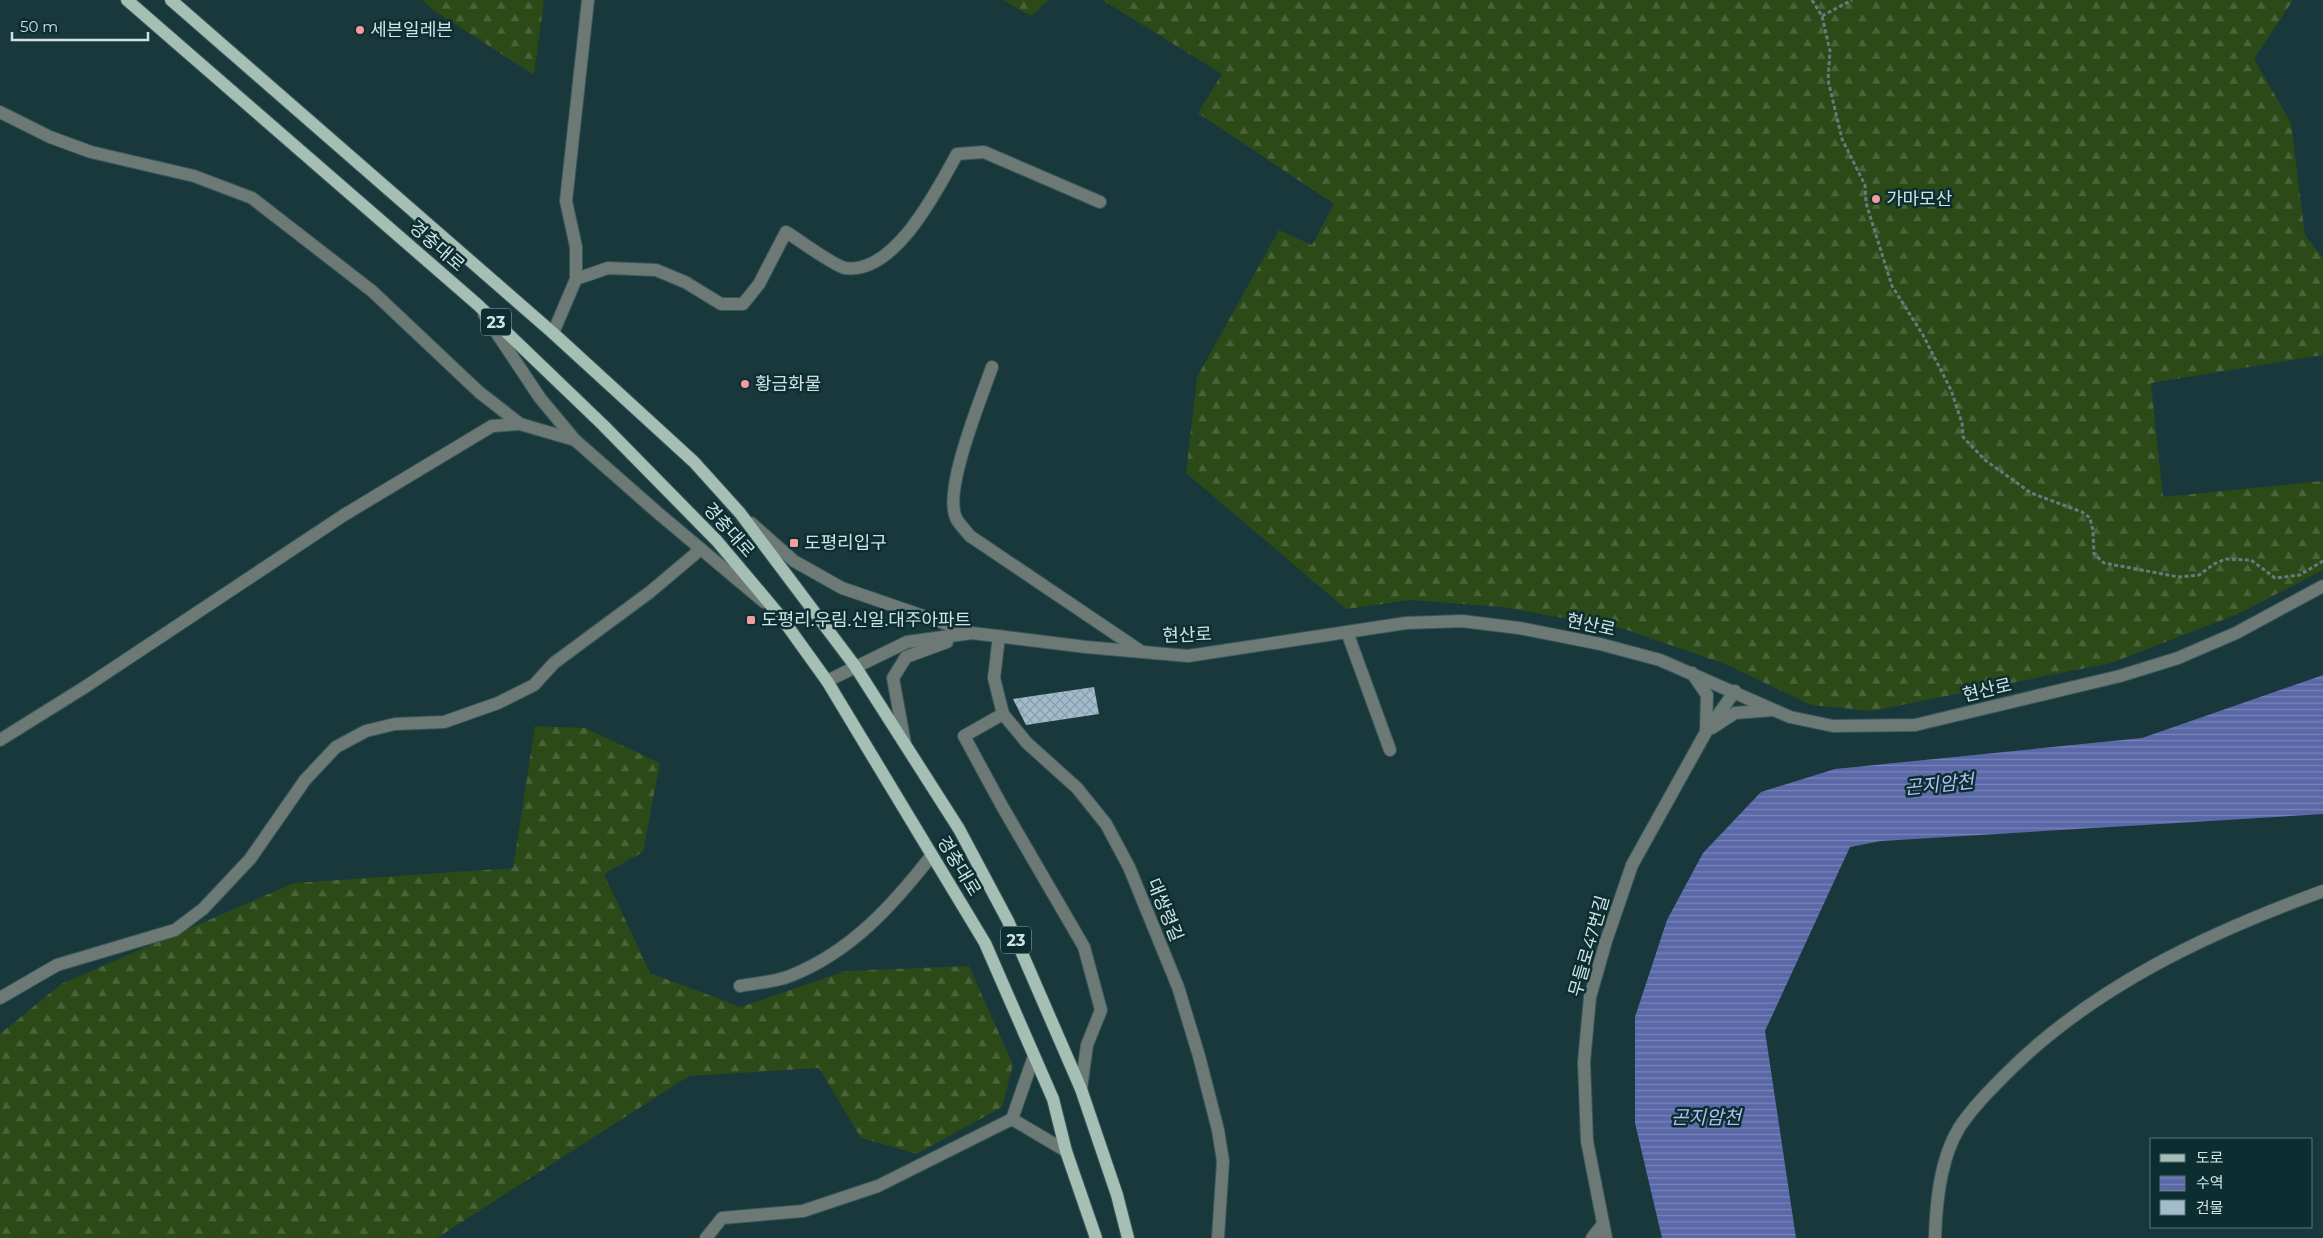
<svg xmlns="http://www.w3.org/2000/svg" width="2323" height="1238" font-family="Montserrat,'Noto Sans KR',sans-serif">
<defs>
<pattern id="forest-firs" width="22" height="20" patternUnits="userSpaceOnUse" patternTransform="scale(1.25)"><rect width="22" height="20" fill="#2c4918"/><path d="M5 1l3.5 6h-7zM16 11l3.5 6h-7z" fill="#4a6339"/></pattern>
<pattern id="water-rules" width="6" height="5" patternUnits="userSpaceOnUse" patternTransform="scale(1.25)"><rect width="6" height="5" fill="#5b68a7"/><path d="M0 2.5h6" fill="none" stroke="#7984b7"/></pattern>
<pattern id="building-cross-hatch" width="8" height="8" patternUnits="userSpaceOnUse" patternTransform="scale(1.25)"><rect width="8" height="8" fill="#a2bbcd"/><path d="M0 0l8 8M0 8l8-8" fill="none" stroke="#899dab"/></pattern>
</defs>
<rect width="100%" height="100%" fill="#18383b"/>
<g fill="url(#forest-firs)">
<path d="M 422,0 L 544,0 L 534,75 L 433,10 Z"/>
<path d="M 1003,0 L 1049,0 L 1031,16 Z"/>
<path d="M 1102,0 L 2293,0 L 2254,59 L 2291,123 L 2305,235 L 2323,258 L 2323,355 L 2151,383 L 2163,497 L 2323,481 L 2323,570 L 2238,614 L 2111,663 L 1872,711 L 1811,705 L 1725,664 L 1621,628 L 1502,607 L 1411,600 L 1346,609 L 1186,473 L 1197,377 L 1279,230 L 1312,245 L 1334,204 L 1198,113 L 1222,74 Z"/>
<path d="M 535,726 L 585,728 L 660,763 L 643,852 L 604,874 L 650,973 L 741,1007 L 845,971 L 969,966 L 1013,1065 L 1002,1107 L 917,1154 L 861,1138 L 819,1068 L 689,1076 L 437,1238 L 0,1238 L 0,1034 L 61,984 L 294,883 L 513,868 Z"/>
</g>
<path fill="url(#water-rules)" d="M 2323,675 L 2323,814 L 1881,841 L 1850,847 L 1765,1031 L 1796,1238 L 1662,1238 L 1635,1123 L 1635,1017 L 1667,920 L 1703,853 L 1761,792 L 1835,769 L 2142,738 Z"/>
<path fill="url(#building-cross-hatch)" d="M 1094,687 L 1099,714 L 1026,725 L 1013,699 Z"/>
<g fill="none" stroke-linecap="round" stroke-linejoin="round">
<defs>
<g id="minor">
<path d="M 0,112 L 50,137 L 91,152 L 194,176 L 252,198 L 372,291 L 479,392 L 520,424"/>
<path d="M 576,279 L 608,268 L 656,270 L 685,282 L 721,304 L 743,304 L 759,284 L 786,232 C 798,239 834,266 845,268 C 895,275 937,190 957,154 L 984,152 L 1100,202"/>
<path d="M 484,314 L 540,398 L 575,440 L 658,513 L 764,602"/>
<path d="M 553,333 L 576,279 L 576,247 L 566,201 L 588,0"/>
<path d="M 992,367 C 981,399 943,490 956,518 C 959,524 966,531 970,536 L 1142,652"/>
<path d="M 751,523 L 794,561 L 842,588 L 970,632"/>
<path d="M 1347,632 L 1390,750"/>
<path d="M 999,636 L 994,678 L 1003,714 L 1027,743 L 1077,788 L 1106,824 L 1129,867 L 1178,987 L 1199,1056 L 1218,1130 L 1223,1161 L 1218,1238"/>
<path d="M 1692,673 L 1707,695 L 1706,731"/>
<path d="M 827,681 L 907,642 L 972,633 L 1086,647 L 1188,656 L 1406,623 L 1462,621 L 1519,628 L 1600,644 L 1660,660 L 1790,717 L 1833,726 L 1915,725 L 2120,676 L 2178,658 L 2236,633 L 2323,586"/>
<path d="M 1003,714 L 964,736 L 1002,806 L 1084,947 L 1101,1010 L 1087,1045 L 1081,1089"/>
<path d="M 1712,728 L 1735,713 L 1773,710"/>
<path d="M 0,740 L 85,687 L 344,515 L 492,426 L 520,424 L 575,440"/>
<path d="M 905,744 L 893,678 L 906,657 L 947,642"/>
<path d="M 740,986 C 756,983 775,982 790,976 C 851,952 893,905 932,855"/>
<path d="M 0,998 L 57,965 L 175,930 L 203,909 L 250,859 L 305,780 L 336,747 L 366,731 L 395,724 L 444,722 L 498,703 L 534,685 L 554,663 L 650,592 L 701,549"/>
<path d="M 1012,1119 L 1066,1151"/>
<path d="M 706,1238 L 722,1218 L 803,1211 L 878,1186 L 1012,1119 L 1034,1056"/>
<path d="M 1592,1238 L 1603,1224"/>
<path d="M 1606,1238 L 1587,1141 L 1584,1062 L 1590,997 L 1606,941 L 1632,865 L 1706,732 L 1735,691"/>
<path d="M 1935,1238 C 1936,1202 1940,1159 1959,1128 C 1972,1108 1990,1090 2007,1073 C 2094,986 2208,933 2323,891"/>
</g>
<g id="major">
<path d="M 127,0 L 478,305 L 603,425 L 717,541 L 781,617 L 827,681 L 985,943 L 1053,1099 L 1066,1151 L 1096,1238"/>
<path d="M 171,0 L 553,333 L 694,462 L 740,513 L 855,666 L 959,829 L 1008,921 L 1081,1089 L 1117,1195 L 1128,1238"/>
</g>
</defs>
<use href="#minor" stroke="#395759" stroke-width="14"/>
<use href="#major" stroke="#395759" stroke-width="14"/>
<g stroke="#627d7f" stroke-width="3" stroke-dasharray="4 2.5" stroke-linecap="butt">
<path d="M 1812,0 L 1822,16 L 1830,51 L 1828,80 L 1842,139 L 1865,185 L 1866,203 L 1892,286 L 1923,335 L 1951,390 L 1962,423 L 1963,437 L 1985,460 L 2031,493 L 2082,512 L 2090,518 L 2093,531 L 2094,554 L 2104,563 L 2179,577 L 2199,575 L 2214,564 L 2226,559 L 2251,560 L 2275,578 L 2300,575 L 2323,561"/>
<path d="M 1822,16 L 1852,0"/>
</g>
<use href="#minor" stroke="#6c7974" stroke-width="12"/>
<use href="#major" stroke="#a5bfb5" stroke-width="12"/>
</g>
<g fill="#f59b9d" stroke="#0d2e31" stroke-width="2">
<circle cx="360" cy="30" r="5"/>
<circle cx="1876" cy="199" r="5"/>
<circle cx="745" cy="384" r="5"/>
<rect x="789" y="538" width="10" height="10" rx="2.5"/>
<rect x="746" y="615" width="10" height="10" rx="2.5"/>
</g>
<g text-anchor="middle" stroke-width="5" stroke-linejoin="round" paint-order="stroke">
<g fill="#0d2e31" stroke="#96acae" stroke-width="1">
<rect x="481" y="308.5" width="30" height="27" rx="4"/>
<rect x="1001" y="926.5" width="30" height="27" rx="4"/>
</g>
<g font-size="16" font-weight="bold" fill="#d0e2e4">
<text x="496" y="328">23</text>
<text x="1016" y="946">23</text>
</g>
<g font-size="18" fill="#d0e2e4" stroke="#0d2e31" text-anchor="start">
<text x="370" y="36">세븐일레븐</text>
<text x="1886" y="205">가마모산</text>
<text x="755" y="390">황금화물</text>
<text x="804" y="549">도평리입구</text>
<text x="761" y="626">도평리.우림.신일.대주아파트</text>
</g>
<g font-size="18" fill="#d0e2e4" stroke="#0d2e31">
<text transform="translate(437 246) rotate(41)" y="6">경충대로</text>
<text transform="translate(729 530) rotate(48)" y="6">경충대로</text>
<text transform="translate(1591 625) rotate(12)" y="6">현산로</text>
<text transform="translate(1187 635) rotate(-2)" y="6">현산로</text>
<text transform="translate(1987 690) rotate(-13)" y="6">현산로</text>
<text transform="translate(959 866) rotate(59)" y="6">경충대로</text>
<text transform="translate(1165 910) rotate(68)" y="6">대쌍령길</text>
<text transform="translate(1589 946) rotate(-74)" y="6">무들로47번길</text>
</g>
<g font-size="19" font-style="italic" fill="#b0bdf3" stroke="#0d2e31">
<text transform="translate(1939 784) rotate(-6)" y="7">곤지암천</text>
<text x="1706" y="1124">곤지암천</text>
</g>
</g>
<rect x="2150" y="1138" width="162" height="90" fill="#0d2e31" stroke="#5b7679"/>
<rect x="2160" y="1154" width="25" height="8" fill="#a5bfb5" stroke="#5b7679"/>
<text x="2196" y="1163" font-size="15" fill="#d0e2e4">도로</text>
<rect x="2160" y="1176" width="25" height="15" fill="url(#water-rules)" stroke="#5b7679"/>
<text x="2196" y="1188" font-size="15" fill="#d0e2e4">수역</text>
<rect x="2160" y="1200" width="25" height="15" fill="#a2bbcd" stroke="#5b7679"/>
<text x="2196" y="1213" font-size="15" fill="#d0e2e4">건물</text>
<path d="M12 32v8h136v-8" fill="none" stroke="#d0e2e4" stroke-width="2.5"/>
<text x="20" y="32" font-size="15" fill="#d0e2e4" stroke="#0d2e31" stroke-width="4" paint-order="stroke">50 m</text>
</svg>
